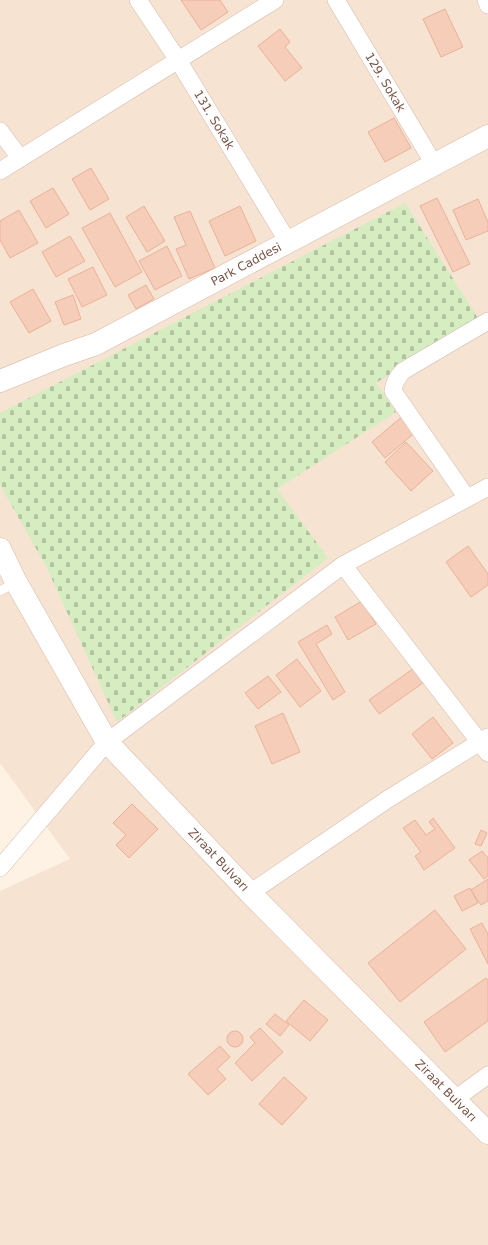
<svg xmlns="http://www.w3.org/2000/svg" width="488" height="1245" font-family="'DejaVu Sans',sans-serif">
<defs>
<pattern id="cemetery-stones" width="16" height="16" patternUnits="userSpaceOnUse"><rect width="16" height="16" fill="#d6edc1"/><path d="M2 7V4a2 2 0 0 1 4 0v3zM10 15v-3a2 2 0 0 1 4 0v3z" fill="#b2c39f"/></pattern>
</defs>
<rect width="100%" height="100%" fill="#fef2e4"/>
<path fill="#f6e3d2" d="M 0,0 L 488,0 L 488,1245 L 0,1245 L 0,891 L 70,859 L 0,763 Z"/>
<path fill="url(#cemetery-stones)" d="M 405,203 L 478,318 L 376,383 L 396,412 L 277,489 L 328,558 L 117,722 L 46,566 L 0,485 L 0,413 Z"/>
<g fill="#f6cdb9" stroke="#eab198">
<path d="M 181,0 L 220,0 L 228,12 L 201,30 Z"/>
<path d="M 445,9 L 463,47 L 441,57 L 423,19 Z"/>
<path d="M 280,29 L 290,42 L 285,47 L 302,68 L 285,81 L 258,46 Z"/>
<path d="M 394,118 L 411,148 L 385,162 L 368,132 Z"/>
<path d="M 91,168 L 109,199 L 90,210 L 72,179 Z"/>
<path d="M 53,188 L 69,214 L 46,228 L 30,201 Z"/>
<path d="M 437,198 L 470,264 L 453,272 L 420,206 Z"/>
<path d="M 478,199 L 488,222 L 488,231 L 466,240 L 453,210 Z"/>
<path d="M 144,206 L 165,241 L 147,252 L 126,217 Z"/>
<path d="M 240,206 L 256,241 L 225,256 L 209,221 Z"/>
<path d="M 19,210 L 38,243 L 10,258 L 0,240 L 0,221 Z"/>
<path d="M 190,211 L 215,268 L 189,279 L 176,249 L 186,245 L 174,217 Z"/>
<path d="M 110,213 L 142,272 L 115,287 L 82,228 Z"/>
<path d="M 70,236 L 85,261 L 56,277 L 42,252 Z"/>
<path d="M 167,246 L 182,276 L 155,290 L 139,261 Z"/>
<path d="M 93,267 L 107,295 L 82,307 L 68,279 Z"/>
<path d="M 146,285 L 154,299 L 136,309 L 128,295 Z"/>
<path d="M 33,289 L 51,321 L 29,333 L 10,302 Z"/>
<path d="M 73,295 L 81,319 L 64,325 L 55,302 Z"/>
<path d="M 405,414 L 418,430 L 385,458 L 372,442 Z"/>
<path d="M 406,442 L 433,471 L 411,491 L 385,462 Z"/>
<path d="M 468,546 L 488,574 L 488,585 L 471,597 L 446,562 Z"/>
<path d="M 362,601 L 376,624 L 348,640 L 335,617 Z"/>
<path d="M 327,625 L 332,634 L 316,644 L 345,692 L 333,700 L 298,642 Z"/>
<path d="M 297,659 L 321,691 L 300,707 L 276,675 Z"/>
<path d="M 417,666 L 427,680 L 379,714 L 369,700 Z"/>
<path d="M 268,676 L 281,692 L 258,709 L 245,693 Z"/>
<path d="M 283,713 L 300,752 L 272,764 L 255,726 Z"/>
<path d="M 433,717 L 453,743 L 432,759 L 412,734 Z"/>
<path d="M 132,804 L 158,829 L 129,858 L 116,845 L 126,835 L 113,823 Z"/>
<path d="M 433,818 L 455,848 L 424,870 L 415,856 L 421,852 L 403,828 L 415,820 L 426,835 L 435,829 L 429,822 Z"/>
<path d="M 481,830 L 487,833 L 481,846 L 475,844 Z"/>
<path d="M 482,851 L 488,858 L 488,876 L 484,879 L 469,860 Z"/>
<path d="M 488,879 L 488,901 L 481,905 L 471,890 Z"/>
<path d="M 470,888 L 478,903 L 462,911 L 454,896 Z"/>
<path d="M 435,910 L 466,949 L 400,1002 L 368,963 Z"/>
<path d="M 482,923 L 488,934 L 488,964 L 470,929 Z"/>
<path d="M 486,978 L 488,980 L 488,1021 L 445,1052 L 424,1022 Z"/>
<path d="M 304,1000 L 328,1020 L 310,1041 L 286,1021 Z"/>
<path d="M 275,1014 L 289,1025 L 280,1036 L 266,1024 Z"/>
<path d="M 260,1028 L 283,1052 L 252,1081 L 235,1063 L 255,1043 L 250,1037 Z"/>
<circle cx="235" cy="1039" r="8"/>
<path d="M 220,1046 L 230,1057 L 217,1069 L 226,1079 L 208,1095 L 188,1074 Z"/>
<path d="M 284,1077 L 307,1098 L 282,1125 L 259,1104 Z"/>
</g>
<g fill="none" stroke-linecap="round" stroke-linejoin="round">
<defs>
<path id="lane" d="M 0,591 L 16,582"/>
<g id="street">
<path id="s1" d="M 138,0 L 178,60 L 288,242"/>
<path id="s2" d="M 336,0 L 434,164"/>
<path d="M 486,0 L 488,5"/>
<path d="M 0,131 L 20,158"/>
<path d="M 0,171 L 275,0"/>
<path d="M 467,498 L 393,391 C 394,382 397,377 403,371 L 488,321"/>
<path d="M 343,565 L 488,753"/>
<path d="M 0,868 L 107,742 L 343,565 L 488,487"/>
<path d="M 250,893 L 388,799 L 488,737"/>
<path d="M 455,1099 L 488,1075"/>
</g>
<g id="secondary">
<path id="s3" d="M 0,381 L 64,355 L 96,344 L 488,136"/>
<path id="s4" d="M 0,549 L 16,582 L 107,742 L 250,893 L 488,1133"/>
</g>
</defs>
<use href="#lane" stroke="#d3baac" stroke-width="10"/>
<use href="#street" stroke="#d3baac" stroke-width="18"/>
<use href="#secondary" stroke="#d6baa9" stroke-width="23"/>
<use href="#lane" stroke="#fff" stroke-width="9"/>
<use href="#street" stroke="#fff" stroke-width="17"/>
<use href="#secondary" stroke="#fff" stroke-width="22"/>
</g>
<g text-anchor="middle" stroke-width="4" stroke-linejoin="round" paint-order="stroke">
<g font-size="12" fill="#795547" stroke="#fff6ec">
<text dy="4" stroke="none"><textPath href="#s2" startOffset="96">129. Sokak</textPath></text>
<text dy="4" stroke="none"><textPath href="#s1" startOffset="142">131. Sokak</textPath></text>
<text dy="4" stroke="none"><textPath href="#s3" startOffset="273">Park Caddesi</textPath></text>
<text dy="4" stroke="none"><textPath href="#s4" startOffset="383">Ziraat Bulvarı</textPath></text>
<text dy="4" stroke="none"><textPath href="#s4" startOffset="707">Ziraat Bulvarı</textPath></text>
</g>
</g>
</svg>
